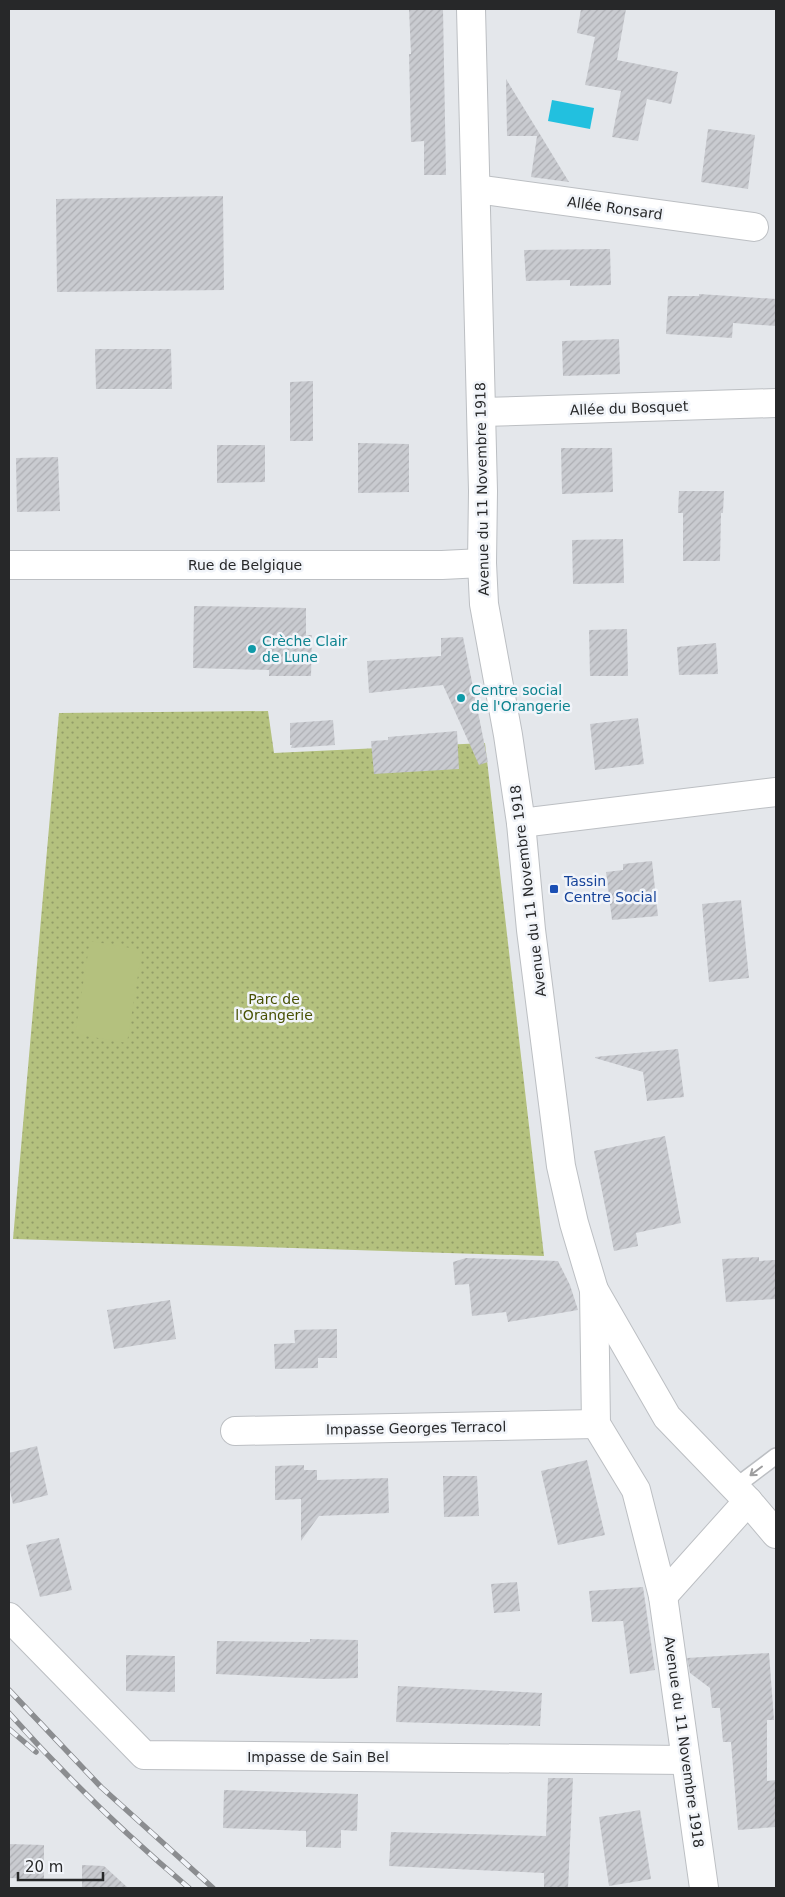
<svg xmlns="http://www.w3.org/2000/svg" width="785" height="1897" font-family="'DejaVu Sans',sans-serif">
<defs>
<pattern id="park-dots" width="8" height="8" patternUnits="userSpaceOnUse" patternTransform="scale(1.25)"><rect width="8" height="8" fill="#b4c17e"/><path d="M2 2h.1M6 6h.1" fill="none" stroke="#929d67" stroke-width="1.8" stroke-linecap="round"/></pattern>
<pattern id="building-hatch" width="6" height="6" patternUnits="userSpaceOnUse" patternTransform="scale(1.25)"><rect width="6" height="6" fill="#c9cbd0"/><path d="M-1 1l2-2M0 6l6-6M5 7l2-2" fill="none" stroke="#adaeb3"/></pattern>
</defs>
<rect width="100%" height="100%" fill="#e4e7eb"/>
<path fill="url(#park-dots)" d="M 268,711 L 274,753 L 485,743 L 544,1256 L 13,1239 L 59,713 Z"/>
<path fill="#b4c17e" d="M 90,941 L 142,950 L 127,1043 L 75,1034 Z"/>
<path fill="#22c0df" d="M 552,100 L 594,108 L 590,129 L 548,121 Z"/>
<g fill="url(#building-hatch)">
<path d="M 409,9 L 443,9 L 446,175 L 424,175 L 424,141 L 411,142 L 409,54 L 411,54 Z"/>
<path d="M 581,9 L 626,9 L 617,60 L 678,72 L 671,104 L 647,99 L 638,141 L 612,137 L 621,91 L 585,85 L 595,37 L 577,33 Z"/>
<path d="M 506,79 L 541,136 L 569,182 L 531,177 L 537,136 L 507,136 Z"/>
<path d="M 708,129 L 755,135 L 748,189 L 701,182 Z"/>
<path d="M 223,196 L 224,290 L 57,292 L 56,199 Z"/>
<path d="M 610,249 L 611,285 L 570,286 L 570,280 L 526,281 L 524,250 Z"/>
<path d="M 699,294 L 776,299 L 776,326 L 733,323 L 732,338 L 666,334 L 668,296 L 699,296 Z"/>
<path d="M 619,339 L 620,374 L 563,376 L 562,341 Z"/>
<path d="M 95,349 L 171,349 L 172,389 L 96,389 Z"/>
<path d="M 313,381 L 313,441 L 290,441 L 290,382 Z"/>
<path d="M 358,443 L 409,444 L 409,492 L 358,493 Z"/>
<path d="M 217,445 L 265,445 L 265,482 L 217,483 Z"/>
<path d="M 561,448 L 612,448 L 613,492 L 562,494 Z"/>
<path d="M 58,457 L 60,511 L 17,512 L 16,458 Z"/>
<path d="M 679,491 L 724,491 L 723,513 L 721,513 L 720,561 L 683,561 L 683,513 L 678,513 Z"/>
<path d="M 623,539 L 624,583 L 573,584 L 572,540 Z"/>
<path d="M 194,606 L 306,608 L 306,635 L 312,635 L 311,676 L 269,676 L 269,670 L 193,668 Z"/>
<path d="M 627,629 L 628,676 L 590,676 L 589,630 Z"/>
<path d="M 463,637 L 488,762 L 479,765 L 443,685 L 369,693 L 367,661 L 441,656 L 441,638 Z"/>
<path d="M 716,643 L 718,674 L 679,675 L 677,647 Z"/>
<path d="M 638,718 L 644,764 L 595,770 L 590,724 Z"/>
<path d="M 333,720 L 335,745 L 291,748 L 292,745 L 290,745 L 290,723 Z"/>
<path d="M 457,731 L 459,769 L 374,774 L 371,741 L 388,740 L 388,737 Z"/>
<path d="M 652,861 L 658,916 L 612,920 L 606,872 L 623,870 L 623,864 Z"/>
<path d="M 741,900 L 749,978 L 709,982 L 702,904 Z"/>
<path d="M 678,1049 L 684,1097 L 647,1101 L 643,1072 L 595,1058 L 595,1057 Z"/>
<path d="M 665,1136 L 681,1223 L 636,1233 L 638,1246 L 614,1251 L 594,1151 Z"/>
<path d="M 759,1257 L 759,1261 L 775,1260 L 776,1299 L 726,1302 L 722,1259 Z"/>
<path d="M 466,1258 L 558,1261 L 570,1285 L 578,1310 L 508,1322 L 506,1312 L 472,1316 L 469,1284 L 455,1285 L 453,1262 Z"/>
<path d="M 170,1300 L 176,1339 L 114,1349 L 107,1310 Z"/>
<path d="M 337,1329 L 337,1358 L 318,1358 L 318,1368 L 275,1369 L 274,1344 L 295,1343 L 294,1330 Z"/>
<path d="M 37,1446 L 48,1495 L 13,1504 L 9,1486 L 9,1453 Z"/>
<path d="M 587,1460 L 605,1535 L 558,1545 L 541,1471 Z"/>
<path d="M 304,1465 L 304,1470 L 317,1470 L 317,1480 L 388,1478 L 389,1513 L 319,1516 L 301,1541 L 301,1499 L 275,1500 L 275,1466 Z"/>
<path d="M 443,1476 L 477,1476 L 479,1516 L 444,1517 Z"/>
<path d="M 59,1538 L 72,1590 L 40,1597 L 26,1545 Z"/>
<path d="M 517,1582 L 520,1611 L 494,1613 L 491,1584 Z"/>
<path d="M 643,1587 L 655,1670 L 630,1674 L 623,1621 L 592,1622 L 589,1591 Z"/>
<path d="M 310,1639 L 358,1640 L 358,1678 L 325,1679 L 216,1674 L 217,1641 L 310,1642 Z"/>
<path d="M 769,1653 L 774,1720 L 767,1720 L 767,1781 L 776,1780 L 776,1827 L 738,1830 L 731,1742 L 723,1742 L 720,1708 L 712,1708 L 710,1688 L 690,1673 L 687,1658 Z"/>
<path d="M 126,1655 L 175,1656 L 175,1692 L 126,1691 Z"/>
<path d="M 398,1686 L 542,1693 L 540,1726 L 396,1722 Z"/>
<path d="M 548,1778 L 573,1778 L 568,1888 L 544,1888 L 544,1873 L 389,1866 L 391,1832 L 546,1836 Z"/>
<path d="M 224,1790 L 358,1794 L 357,1831 L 341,1830 L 341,1848 L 306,1847 L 306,1831 L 223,1828 Z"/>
<path d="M 640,1810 L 651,1879 L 609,1886 L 599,1817 Z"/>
<path d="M 9,1844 L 44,1845 L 44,1879 L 9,1878 Z"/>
<path d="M 82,1865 L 104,1866 L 128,1888 L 82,1888 Z"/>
</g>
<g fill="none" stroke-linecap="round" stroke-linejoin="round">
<defs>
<path id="lane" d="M 735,1487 L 776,1456"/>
<g id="street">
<path d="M 476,189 L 754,227"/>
<path d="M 482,412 L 776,403"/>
<path d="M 9,565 L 442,565 L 482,563"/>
<path d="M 521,823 L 776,792"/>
<path d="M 594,1290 L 596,1424 L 636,1490 L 663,1596 L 704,1888"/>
<path d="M 235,1431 L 596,1424"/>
<path d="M 663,1596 L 748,1501"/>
<path d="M 9,1617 L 144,1755 L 686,1760"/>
</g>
<path id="secondary" d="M 471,9 L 483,491 L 482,563 L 484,604 L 508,735 L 521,823 L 531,930 L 561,1166 L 574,1223 L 594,1290 L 667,1417 L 748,1501 L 776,1534"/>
</defs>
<use href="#lane" stroke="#bcbfc3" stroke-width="18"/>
<use href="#street" stroke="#bcbfc3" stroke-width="30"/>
<use href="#secondary" stroke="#bcbfc3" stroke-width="30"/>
<use href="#lane" stroke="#fff" stroke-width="15"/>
<use href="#street" stroke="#fff" stroke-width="28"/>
<use href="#secondary" stroke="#fff" stroke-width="28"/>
<defs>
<g id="rail">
<path d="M 9,1690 L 101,1787 L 213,1888"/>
<path d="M 9,1713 C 65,1776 125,1834 189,1888"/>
<path d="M 9,1729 L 36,1752"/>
</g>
</defs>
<use href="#rail" stroke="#8b8d90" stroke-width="5.5"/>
<use href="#rail" stroke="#f1f4f9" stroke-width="4" stroke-dasharray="11" stroke-linecap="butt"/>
</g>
<defs><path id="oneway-shaft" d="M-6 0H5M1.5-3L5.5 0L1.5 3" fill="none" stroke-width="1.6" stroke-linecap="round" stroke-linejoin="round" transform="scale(1.25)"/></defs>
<use stroke="#9e9e9f" href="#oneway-shaft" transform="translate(756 1471) rotate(143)"/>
<g fill="#0f9aa8" stroke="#f1f4f9" stroke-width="2">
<circle cx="252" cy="649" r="5"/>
<circle cx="461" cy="698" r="5"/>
</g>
<rect fill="#1a4fb4" stroke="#f1f4f9" stroke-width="2" x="549" y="884" width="10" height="10" rx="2.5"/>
<g text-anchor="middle" stroke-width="5" stroke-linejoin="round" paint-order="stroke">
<g font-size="14" fill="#272829" stroke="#f1f4f9">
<text transform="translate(615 208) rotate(8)" y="5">Allée Ronsard</text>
<text transform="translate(629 408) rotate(-2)" y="5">Allée du Bosquet</text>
<text transform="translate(482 489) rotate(-91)" y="5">Avenue du 11 Novembre 1918</text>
<text x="245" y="570">Rue de Belgique</text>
<text transform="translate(528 891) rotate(-97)" y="5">Avenue du 11 Novembre 1918</text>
<text transform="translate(416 1428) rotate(-1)" y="5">Impasse Georges Terracol</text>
<text transform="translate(684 1742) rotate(82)" y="5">Avenue du 11 Novembre 1918</text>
<text x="318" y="1762">Impasse de Sain Bel</text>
</g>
<g font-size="14" fill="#0d838f" stroke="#f1f4f9" text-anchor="start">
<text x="262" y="646">Crèche Clair<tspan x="262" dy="16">de Lune</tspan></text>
<text x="471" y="695">Centre social<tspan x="471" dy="16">de l'Orangerie</tspan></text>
</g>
<g font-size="14" fill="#164399" stroke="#f1f4f9" text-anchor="start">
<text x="564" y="886">Tassin<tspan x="564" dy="16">Centre Social</tspan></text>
</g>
<g font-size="14" fill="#485103" stroke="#f1f4f9">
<text x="274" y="1004">Parc de<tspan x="274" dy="16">l'Orangerie</tspan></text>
</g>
</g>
<rect width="785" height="1897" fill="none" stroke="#272829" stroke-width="20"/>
<path d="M18 1872v8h85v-8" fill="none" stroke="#272829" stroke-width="2.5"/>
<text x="25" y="1872" font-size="15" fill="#272829" stroke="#f1f4f9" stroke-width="4" paint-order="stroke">20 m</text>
</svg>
